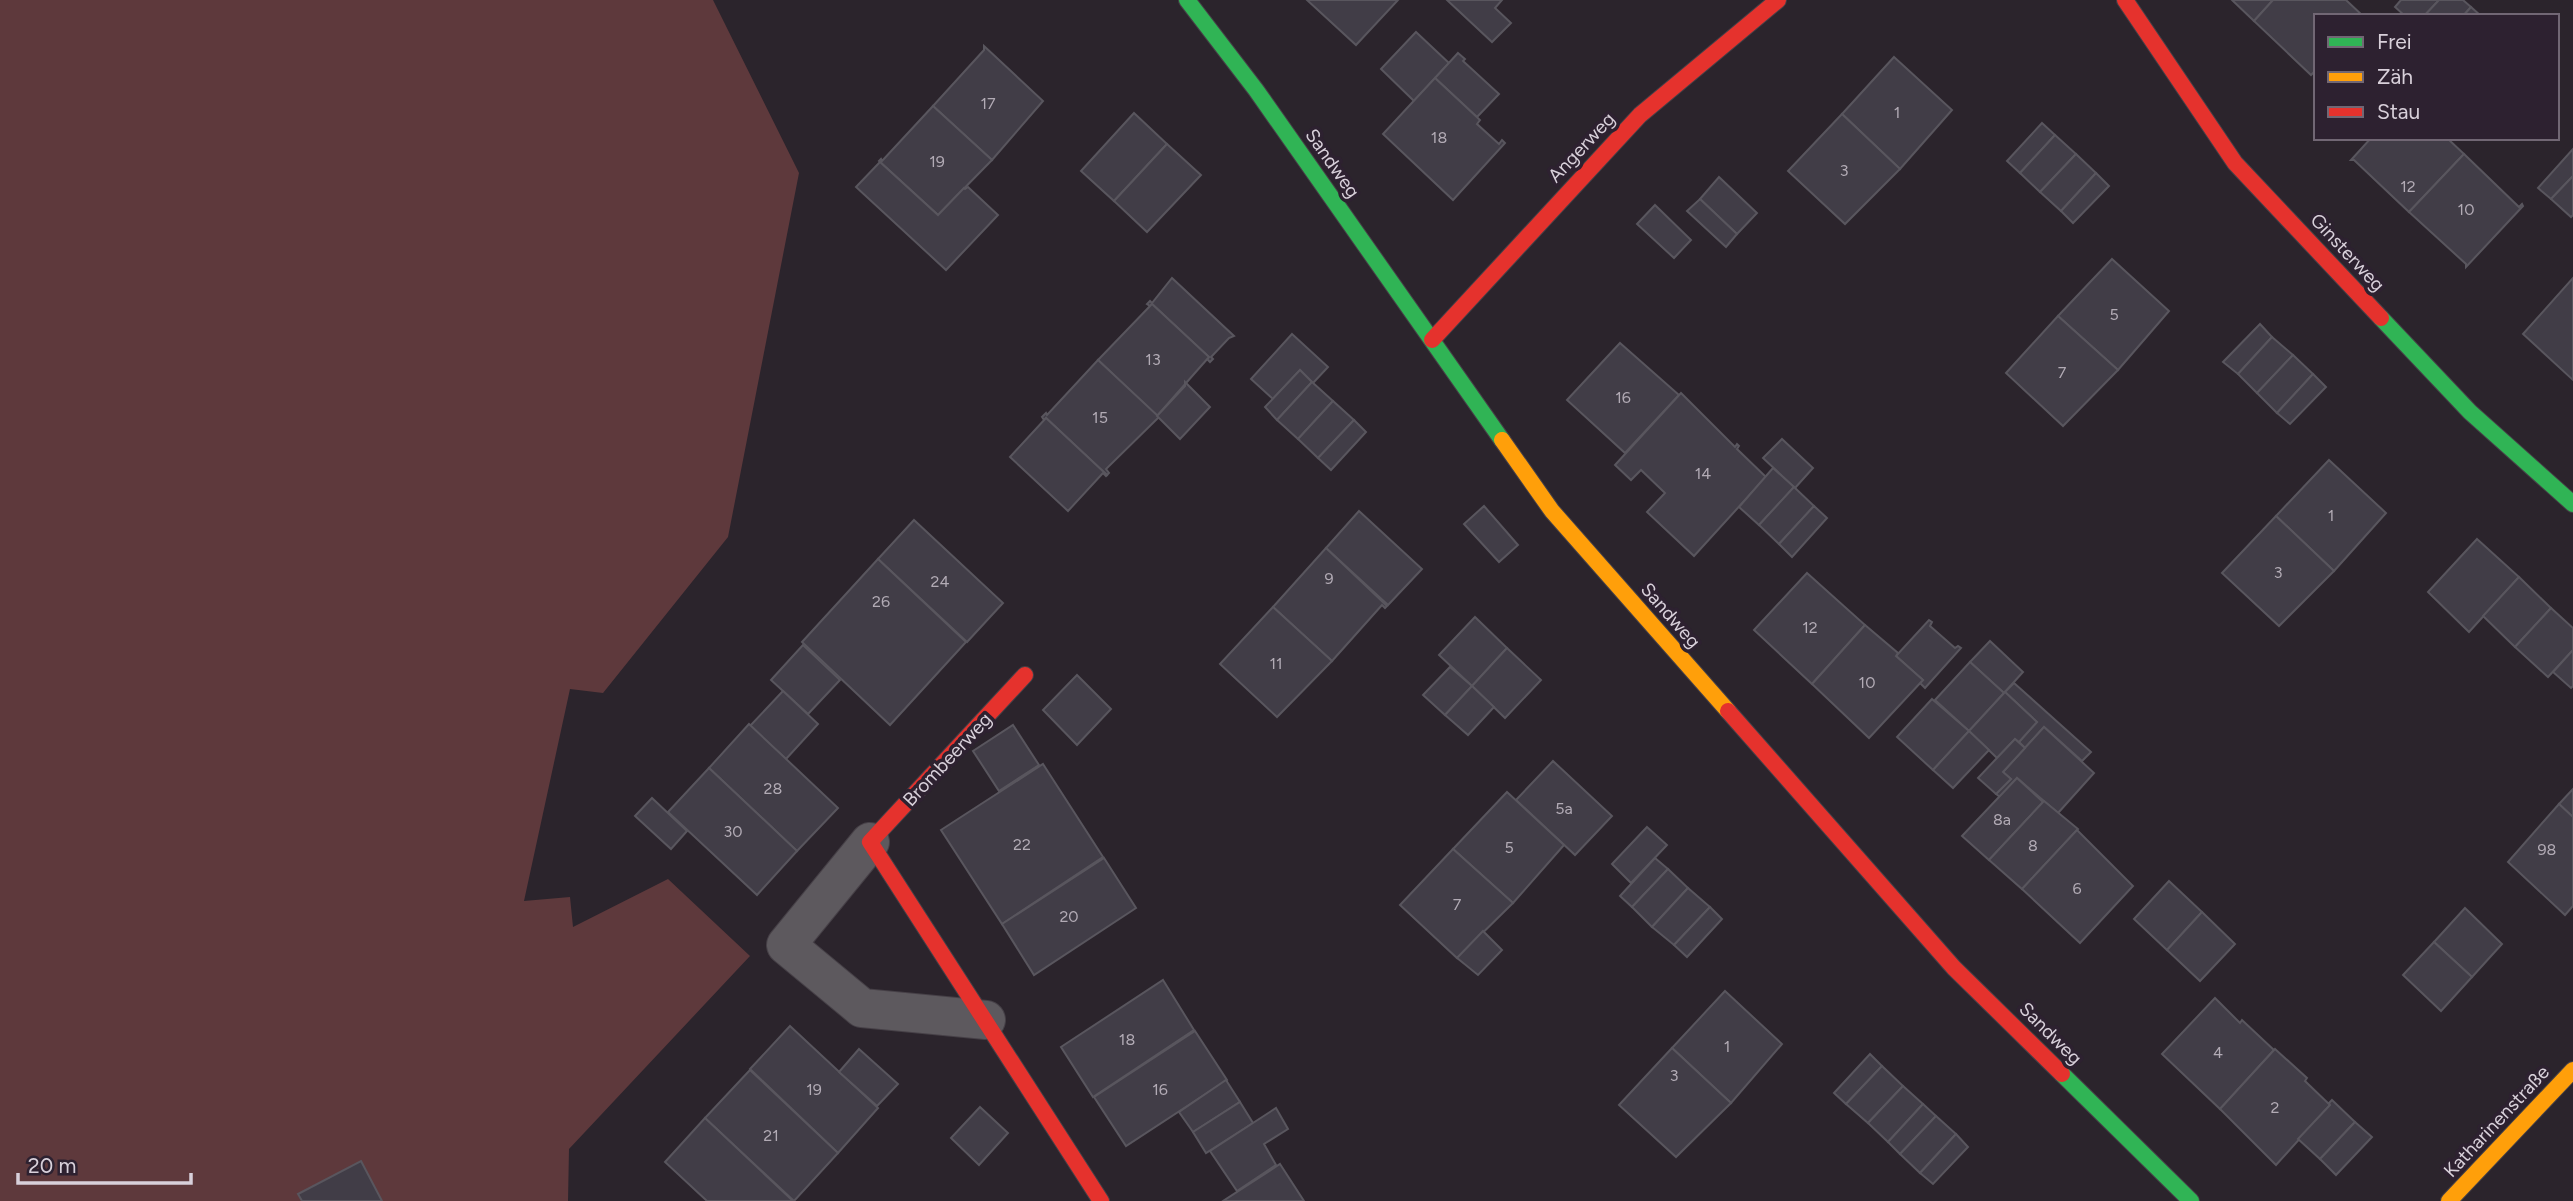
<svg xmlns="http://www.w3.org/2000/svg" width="2573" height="1201" font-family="Figtree,sans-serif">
<rect width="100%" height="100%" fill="#2b242c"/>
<path fill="#5e393c" d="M 0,0 L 713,0 L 799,173 L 728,537 L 603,693 L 570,689 L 524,901 L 570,897 L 573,927 L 668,879 L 750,956 L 569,1149 L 568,1201 L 0,1201 Z"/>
<g fill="#413d47" stroke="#59565e" stroke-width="2">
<path d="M 1307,0 L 1398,0 L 1356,45 Z"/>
<path d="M 1447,0 L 1502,0 L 1495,8 L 1511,23 L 1492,42 Z"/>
<path d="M 2232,0 L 2273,0 L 2254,21 Z"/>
<path d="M 2273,0 L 2346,0 L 2363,16 L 2316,16 L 2316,70 L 2311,75 L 2254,21 Z"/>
<path d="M 2401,0 L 2439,0 L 2424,16 L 2405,16 L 2395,7 Z"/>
<path d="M 2439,0 L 2463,0 L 2471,7 L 2463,16 L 2424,16 Z"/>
<path d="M 2471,7 L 2481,16 L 2463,16 Z"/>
<path d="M 1416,32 L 1449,63 L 1414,101 L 1381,69 Z"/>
<path d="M 984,46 L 1043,101 L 992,160 L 933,106 L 984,50 Z"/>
<path d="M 1458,53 L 1465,59 L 1463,61 L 1499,94 L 1477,117 L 1435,78 Z"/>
<path d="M 1894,57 L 1952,110 L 1900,169 L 1842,114 Z"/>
<path d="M 1435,78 L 1480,120 L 1477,124 L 1499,144 L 1502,140 L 1505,143 L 1453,200 L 1383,134 Z"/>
<path d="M 933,106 L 992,160 L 938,215 L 879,161 L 881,159 L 882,161 Z"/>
<path d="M 1134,113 L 1167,144 L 1114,201 L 1081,171 Z"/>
<path d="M 1842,114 L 1900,169 L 1845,224 L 1788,171 Z"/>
<path d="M 2042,123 L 2055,135 L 2020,173 L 2007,161 Z"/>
<path d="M 2055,135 L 2076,154 L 2040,192 L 2020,173 Z"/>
<path d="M 2371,138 L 2447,138 L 2464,154 L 2409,212 L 2354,160 L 2351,160 Z"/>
<path d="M 1167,144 L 1201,175 L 1147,232 L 1114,201 Z"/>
<path d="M 2573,149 L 2573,176 L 2551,199 L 2538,188 Z"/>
<path d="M 2076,154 L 2096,173 L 2061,211 L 2040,192 Z"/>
<path d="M 2464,154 L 2519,207 L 2522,204 L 2523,206 L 2466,267 L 2466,264 L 2409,212 Z"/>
<path d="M 880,162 L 938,215 L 964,188 L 965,189 L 968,187 L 998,215 L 946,270 L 856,187 Z"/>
<path d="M 2096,173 L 2109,186 L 2073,223 L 2061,211 Z"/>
<path d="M 2573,176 L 2573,215 L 2571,217 L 2551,199 Z"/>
<path d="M 1719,177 L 1757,213 L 1737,234 L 1700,199 Z"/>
<path d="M 1700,199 L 1737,234 L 1726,247 L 1687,211 Z"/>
<path d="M 1655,205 L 1691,240 L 1674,258 L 1637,224 Z"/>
<path d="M 2112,259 L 2169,311 L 2118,370 L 2058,316 Z"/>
<path d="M 1172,278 L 1234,336 L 1229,338 L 1211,357 L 1213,359 L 1210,362 L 1207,359 L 1209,357 L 1152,304 L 1150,306 L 1147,304 L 1150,301 L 1152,303 Z"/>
<path d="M 2573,278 L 2573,380 L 2523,334 Z"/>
<path d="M 1152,304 L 1209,357 L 1157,416 L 1098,360 Z"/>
<path d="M 2058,316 L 2118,370 L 2063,426 L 2006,373 Z"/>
<path d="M 2260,324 L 2272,337 L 2238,374 L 2223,362 Z"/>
<path d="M 1292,334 L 1328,367 L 1313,383 L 1300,370 L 1273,399 L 1251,379 Z"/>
<path d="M 2272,337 L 2293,355 L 2257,393 L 2238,374 Z"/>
<path d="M 1620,343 L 1679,395 L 1625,453 L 1567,400 Z"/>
<path d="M 2293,355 L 2313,374 L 2277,413 L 2257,393 Z"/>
<path d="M 1098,360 L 1159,417 L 1106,469 L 1109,473 L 1107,475 L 1046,418 L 1044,420 L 1042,417 L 1046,413 L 1047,415 Z"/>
<path d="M 1300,370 L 1312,382 L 1277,420 L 1265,407 Z"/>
<path d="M 2313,374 L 2326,387 L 2290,424 L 2277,413 Z"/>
<path d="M 1185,382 L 1210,407 L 1180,439 L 1157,416 L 1185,386 Z"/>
<path d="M 1312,382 L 1333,401 L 1298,439 L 1277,420 Z"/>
<path d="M 1681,393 L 1735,447 L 1737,444 L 1739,446 L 1737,449 L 1766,477 L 1694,556 L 1647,512 L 1665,493 L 1641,470 L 1631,480 L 1615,465 Z"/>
<path d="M 1333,401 L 1354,420 L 1318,458 L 1298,439 Z"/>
<path d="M 1046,418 L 1107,475 L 1106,476 L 1103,473 L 1068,511 L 1010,457 Z"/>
<path d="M 1354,420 L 1366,432 L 1331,470 L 1318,458 Z"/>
<path d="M 1782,439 L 1813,468 L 1795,488 L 1763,458 Z"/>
<path d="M 2329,460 L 2386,513 L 2334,571 L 2276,516 Z"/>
<path d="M 1773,468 L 1794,487 L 1759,525 L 1739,507 Z"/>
<path d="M 1794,487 L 1814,506 L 1779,544 L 1759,525 Z"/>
<path d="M 1484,506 L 1518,545 L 1499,562 L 1464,524 Z"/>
<path d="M 1814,506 L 1827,518 L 1792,557 L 1779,544 Z"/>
<path d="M 1359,511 L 1422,569 L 1388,605 L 1326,548 Z"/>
<path d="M 2276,516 L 2334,571 L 2279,626 L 2222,573 Z"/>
<path d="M 914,520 L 1003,603 L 967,642 L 878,559 Z"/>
<path d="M 2477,539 L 2519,577 L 2469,632 L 2428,592 Z"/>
<path d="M 1326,548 L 1387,606 L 1385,608 L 1382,605 L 1332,661 L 1273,607 Z"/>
<path d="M 878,559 L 966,642 L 890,725 L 802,642 Z"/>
<path d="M 1807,573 L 1865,625 L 1812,684 L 1754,630 Z"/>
<path d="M 2519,577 L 2551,608 L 2515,647 L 2483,616 Z"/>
<path d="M 1273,607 L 1332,661 L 1277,717 L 1220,664 Z"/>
<path d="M 2551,608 L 2573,628 L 2573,650 L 2548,677 L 2515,647 Z"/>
<path d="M 1475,617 L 1507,648 L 1472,686 L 1439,655 Z"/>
<path d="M 1929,620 L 1932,622 L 1930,626 L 1955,648 L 1958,646 L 1961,648 L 1925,688 L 1920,683 L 1923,680 L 1896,656 Z"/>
<path d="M 1865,625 L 1898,653 L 1896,656 L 1923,680 L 1869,738 L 1812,684 Z"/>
<path d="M 1990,641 L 2023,672 L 2004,693 L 1970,662 Z"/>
<path d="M 803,645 L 840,680 L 808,714 L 771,680 Z"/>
<path d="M 1507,648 L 1541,680 L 1505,718 L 1472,686 Z"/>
<path d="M 2573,650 L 2573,686 L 2571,688 L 2553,672 Z"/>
<path d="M 1970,662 L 2004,693 L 1969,731 L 1935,700 Z"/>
<path d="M 1450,667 L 1472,686 L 1445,715 L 1423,695 Z"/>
<path d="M 1077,675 L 1111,709 L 1077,745 L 1043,710 Z"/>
<path d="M 2014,683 L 2091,752 L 2082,761 L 2044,727 L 2025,748 L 2019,742 L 2037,722 L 2005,692 Z"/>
<path d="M 1472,686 L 1494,707 L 1468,735 L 1445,715 Z"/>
<path d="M 783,691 L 818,724 L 786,759 L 750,726 Z"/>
<path d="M 2005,692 L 2037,722 L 2019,742 L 2015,739 L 1997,758 L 1969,731 Z"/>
<path d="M 1932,699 L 1969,731 L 1933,770 L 1897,737 Z"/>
<path d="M 749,724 L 838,808 L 797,851 L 709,768 Z"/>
<path d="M 1013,725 L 1039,765 L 999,791 L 973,751 Z"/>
<path d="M 2044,727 L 2094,773 L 2058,813 L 2017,778 L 2000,797 L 1996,794 L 2011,779 L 2003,772 Z"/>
<path d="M 1969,731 L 1989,750 L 1953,788 L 1933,770 Z"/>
<path d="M 2015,739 L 2025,748 L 2003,772 L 2011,779 L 1996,794 L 1978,778 Z"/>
<path d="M 1553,761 L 1612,816 L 1575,855 L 1516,800 Z"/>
<path d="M 1043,764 L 1103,857 L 1002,924 L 941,830 Z"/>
<path d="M 709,768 L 797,851 L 757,895 L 668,812 Z"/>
<path d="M 2017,778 L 2043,802 L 1989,860 L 1962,836 Z"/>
<path d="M 2573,789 L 2573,817 L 2559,804 Z"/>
<path d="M 1507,792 L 1564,845 L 1513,903 L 1453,849 Z"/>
<path d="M 652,798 L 687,831 L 671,849 L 635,816 Z"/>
<path d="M 2044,801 L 2078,829 L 2022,889 L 1989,860 Z"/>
<path d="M 2559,804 L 2573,817 L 2573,906 L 2565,915 L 2508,862 Z"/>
<path d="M 1647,827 L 1667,845 L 1631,883 L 1612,864 Z"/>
<path d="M 2077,830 L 2133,886 L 2080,943 L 2022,889 Z"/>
<path d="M 1453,849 L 1513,903 L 1457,958 L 1400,905 Z"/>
<path d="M 1104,858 L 1136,908 L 1034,975 L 1002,924 Z"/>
<path d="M 1655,858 L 1668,869 L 1632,907 L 1620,896 Z"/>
<path d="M 1668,869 L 1688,888 L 1652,927 L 1632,907 Z"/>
<path d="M 2169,881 L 2202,912 L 2167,950 L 2134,919 Z"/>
<path d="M 1688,888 L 1710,907 L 1674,945 L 1652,927 Z"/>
<path d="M 1710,907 L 1722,919 L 1687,957 L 1674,945 Z"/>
<path d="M 2465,908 L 2502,944 L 2472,977 L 2434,942 Z"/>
<path d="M 2202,912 L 2235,944 L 2200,981 L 2167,950 Z"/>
<path d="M 1483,931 L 1502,950 L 1478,975 L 1457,958 Z"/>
<path d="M 2434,942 L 2472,977 L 2441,1011 L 2403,975 Z"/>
<path d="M 1163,980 L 1194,1030 L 1093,1097 L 1061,1047 Z"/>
<path d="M 1725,991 L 1782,1044 L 1731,1103 L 1672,1048 Z"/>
<path d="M 2215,998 L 2240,1023 L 2242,1020 L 2274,1050 L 2220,1109 L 2162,1054 Z"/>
<path d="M 790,1026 L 878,1108 L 838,1153 L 750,1069 Z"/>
<path d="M 1195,1031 L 1227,1080 L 1126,1146 L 1094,1097 Z"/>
<path d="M 1672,1048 L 1731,1103 L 1676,1157 L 1619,1105 Z"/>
<path d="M 859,1049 L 898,1084 L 877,1106 L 839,1072 Z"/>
<path d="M 2275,1049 L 2307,1078 L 2305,1081 L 2330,1105 L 2276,1165 L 2220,1109 Z"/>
<path d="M 1870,1054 L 1882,1066 L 1846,1104 L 1834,1093 Z"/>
<path d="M 1882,1066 L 1903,1086 L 1868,1123 L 1846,1104 Z"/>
<path d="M 750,1070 L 838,1153 L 794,1201 L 705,1118 Z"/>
<path d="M 1226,1080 L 1240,1102 L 1193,1132 L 1179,1112 Z"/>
<path d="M 1903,1086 L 1923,1104 L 1888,1142 L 1868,1123 Z"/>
<path d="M 2332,1100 L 2355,1122 L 2320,1159 L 2298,1139 L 2330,1105 L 2329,1103 Z"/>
<path d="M 1240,1102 L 1253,1123 L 1206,1153 L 1193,1132 Z"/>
<path d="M 1923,1104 L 1936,1116 L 1900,1154 L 1888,1142 Z"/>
<path d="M 980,1107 L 1008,1133 L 979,1165 L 951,1138 Z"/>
<path d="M 1276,1108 L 1288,1129 L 1264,1144 L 1276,1165 L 1237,1191 L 1210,1151 Z"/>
<path d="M 1936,1116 L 1956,1134 L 1920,1173 L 1900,1154 Z"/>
<path d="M 705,1118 L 793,1201 L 707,1201 L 665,1162 Z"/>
<path d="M 2355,1122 L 2372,1137 L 2336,1175 L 2320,1159 Z"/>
<path d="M 1956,1134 L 1968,1147 L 1933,1184 L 1920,1173 Z"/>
<path d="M 361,1161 L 382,1201 L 302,1201 L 298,1194 Z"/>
<path d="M 1280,1164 L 1304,1201 L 1223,1201 Z"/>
</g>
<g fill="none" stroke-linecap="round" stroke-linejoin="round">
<defs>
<path id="street" d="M 870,842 L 786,945 L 862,1008 L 986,1020"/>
<g id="fast">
<path d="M 1187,0 L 1256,90 L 1502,440"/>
<path d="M 2381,318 L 2470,412 L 2573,504"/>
<path d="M 2062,1074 L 2191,1201"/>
</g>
<g id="slow">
<path d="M 1502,440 L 1552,511 L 1728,711"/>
<path d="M 2449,1201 L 2573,1070"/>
</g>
<g id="jam">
<path d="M 2125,0 L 2235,163 L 2381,318"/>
<path d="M 1432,340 L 1640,115 L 1778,0"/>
<path d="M 1025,675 L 870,842 L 1101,1201"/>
<path d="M 1728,711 L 1954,968 L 2062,1074"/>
</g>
</defs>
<use href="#street" stroke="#464047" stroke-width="40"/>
<use href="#fast" stroke="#464047" stroke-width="18"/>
<use href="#slow" stroke="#464047" stroke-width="18"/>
<use href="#jam" stroke="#464047" stroke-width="18"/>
<use href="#street" stroke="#5d595e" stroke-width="38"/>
<use href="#fast" stroke="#30b455" stroke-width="16"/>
<use href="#slow" stroke="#ff9f0a" stroke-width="16"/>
<use href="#jam" stroke="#e5322d" stroke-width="16"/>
</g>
<g text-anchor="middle" stroke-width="7" stroke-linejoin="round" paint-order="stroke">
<g font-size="16" fill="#b2abb5">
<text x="988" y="109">17</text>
<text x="1897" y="118">1</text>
<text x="1439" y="143">18</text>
<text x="937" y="167">19</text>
<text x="1844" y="176">3</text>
<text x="2408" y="192">12</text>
<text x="2466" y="215">10</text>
<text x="2114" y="320">5</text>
<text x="1153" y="365">13</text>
<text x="2062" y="378">7</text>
<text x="1623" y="403">16</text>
<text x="1100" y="423">15</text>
<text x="1703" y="479">14</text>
<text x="2331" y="521">1</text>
<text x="2278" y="578">3</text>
<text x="1329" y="584">9</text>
<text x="940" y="587">24</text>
<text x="881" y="607">26</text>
<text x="1810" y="633">12</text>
<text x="1276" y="669">11</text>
<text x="1867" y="688">10</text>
<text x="773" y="794">28</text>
<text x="1564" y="814">5a</text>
<text x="2002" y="825">8a</text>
<text x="733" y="837">30</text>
<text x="1022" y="850">22</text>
<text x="2033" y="851">8</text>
<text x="1509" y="853">5</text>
<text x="2547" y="855">98</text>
<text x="2077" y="894">6</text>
<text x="1457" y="910">7</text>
<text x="1069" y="922">20</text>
<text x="1127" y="1045">18</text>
<text x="1727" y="1052">1</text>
<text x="2218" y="1058">4</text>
<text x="1674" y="1081">3</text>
<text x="814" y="1095">19</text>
<text x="1160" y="1095">16</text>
<text x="2275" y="1113">2</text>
<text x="771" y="1141">21</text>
</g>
<g font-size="19" fill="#d8d0da" stroke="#2d2130">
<text transform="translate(1581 147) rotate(-47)" y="7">Angerweg</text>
<text transform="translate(1333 163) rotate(55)" y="7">Sandweg</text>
<text transform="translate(2348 252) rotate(47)" y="7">Ginsterweg</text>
<text transform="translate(1671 615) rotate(49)" y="7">Sandweg</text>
<text transform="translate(947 759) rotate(-47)" y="7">Brombeerweg</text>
<text transform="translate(2051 1033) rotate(45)" y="7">Sandweg</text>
<text transform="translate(2496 1121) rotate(-47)" y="7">Katharinenstraße</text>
</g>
</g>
<rect x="2314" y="14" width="245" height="126" fill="#2d2130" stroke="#716774" stroke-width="2"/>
<rect x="2328" y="37" width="35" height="10" fill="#30b455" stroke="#716774" stroke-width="2"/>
<text x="2377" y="49" font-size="21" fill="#d8d0da">Frei</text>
<rect x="2328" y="72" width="35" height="10" fill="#ff9f0a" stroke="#716774" stroke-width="2"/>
<text x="2377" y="84" font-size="21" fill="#d8d0da">Zäh</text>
<rect x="2328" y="107" width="35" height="10" fill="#e5322d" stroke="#716774" stroke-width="2"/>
<text x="2377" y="119" font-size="21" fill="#d8d0da">Stau</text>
<path d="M18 1173v10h173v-10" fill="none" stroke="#d8d0da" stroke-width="3.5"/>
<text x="28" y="1173" font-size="21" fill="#d8d0da" stroke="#2d2130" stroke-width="5" paint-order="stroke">20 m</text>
</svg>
